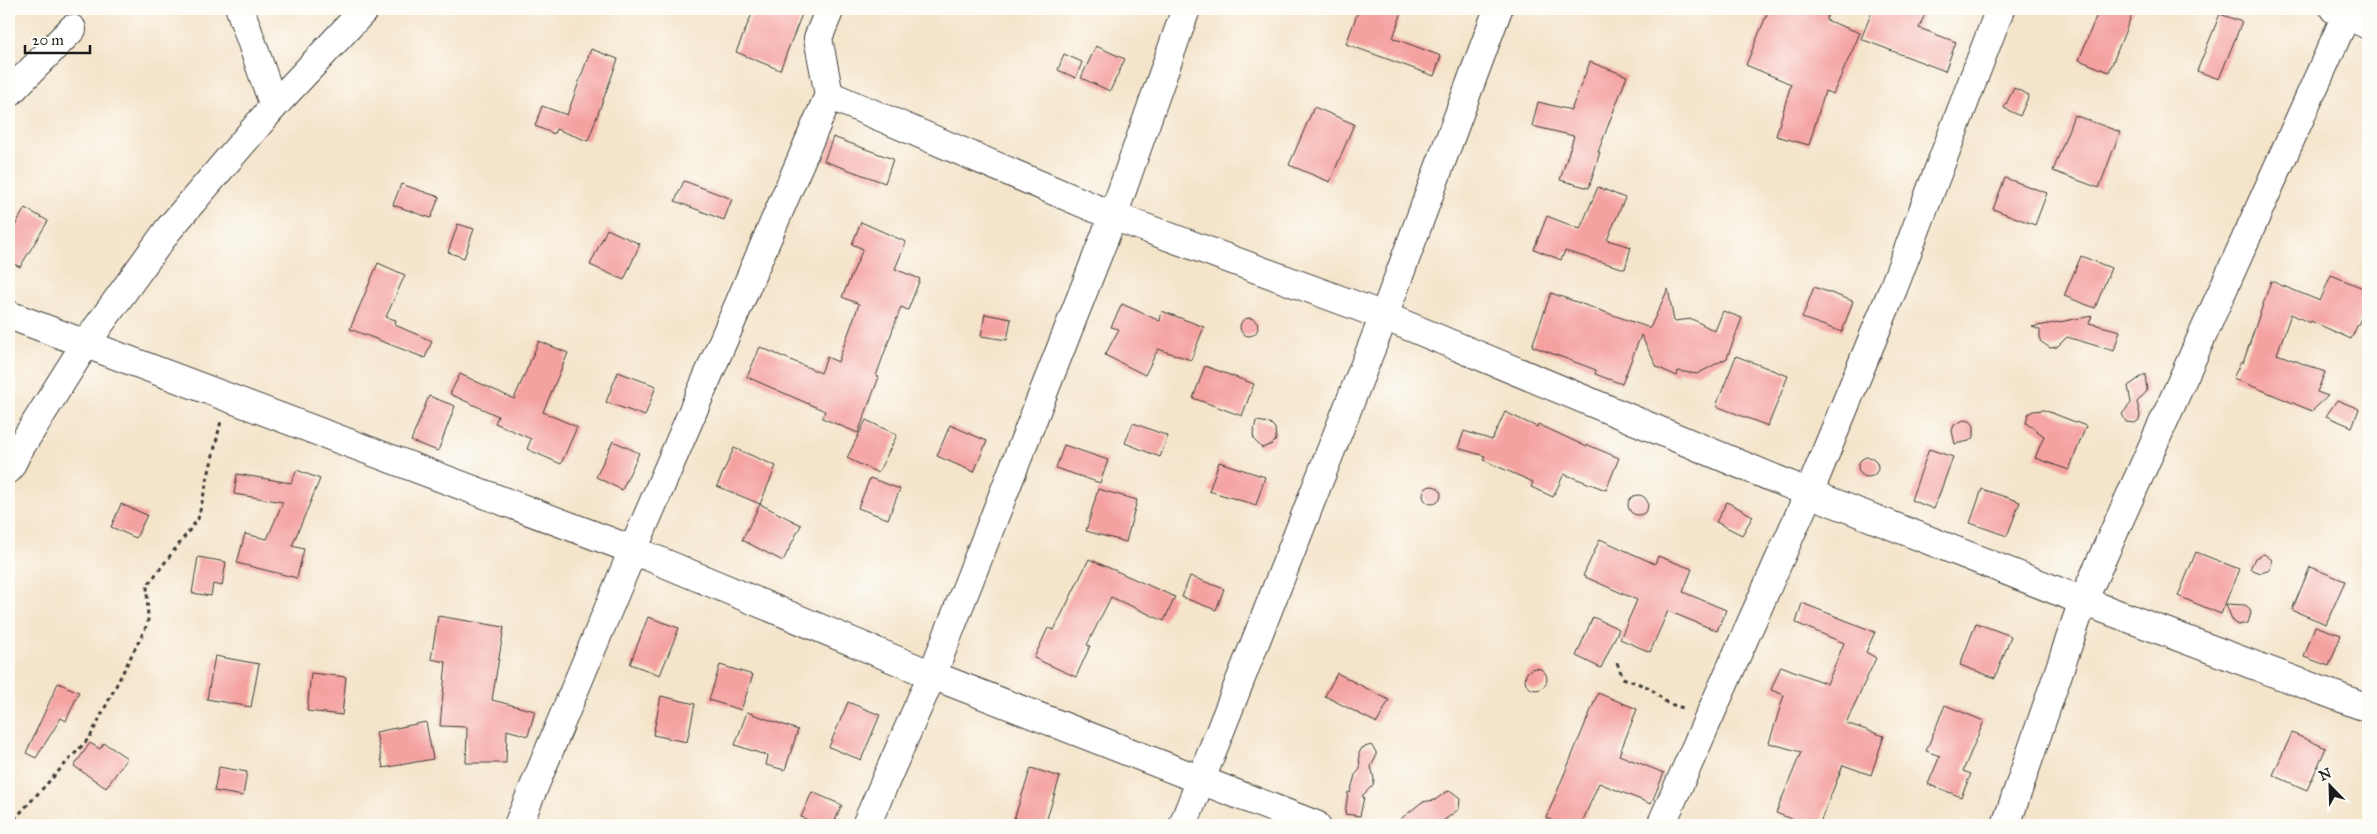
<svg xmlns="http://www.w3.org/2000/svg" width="2377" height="834" font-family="'IM FELL Great Primer',serif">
<rect width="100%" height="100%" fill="#fdfcf7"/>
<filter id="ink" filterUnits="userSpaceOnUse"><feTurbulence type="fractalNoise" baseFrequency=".02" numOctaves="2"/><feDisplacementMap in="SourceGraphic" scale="10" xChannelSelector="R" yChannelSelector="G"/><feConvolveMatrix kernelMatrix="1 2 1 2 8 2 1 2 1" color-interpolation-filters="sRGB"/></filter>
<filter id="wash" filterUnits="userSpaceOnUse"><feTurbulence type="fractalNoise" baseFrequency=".0096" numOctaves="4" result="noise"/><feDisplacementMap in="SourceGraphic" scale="20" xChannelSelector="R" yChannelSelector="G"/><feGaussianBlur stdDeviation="1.12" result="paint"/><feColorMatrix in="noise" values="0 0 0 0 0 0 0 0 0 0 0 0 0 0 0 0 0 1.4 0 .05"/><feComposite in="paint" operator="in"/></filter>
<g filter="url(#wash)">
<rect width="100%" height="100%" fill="#f4e4ca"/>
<g id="blocks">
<g fill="#f4a2a0">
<path d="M 754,9 L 804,9 L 780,70 L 736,52 Z"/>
<path d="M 1359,9 L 1403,9 L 1393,38 L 1441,56 L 1434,76 L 1346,44 Z"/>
<path d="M 1769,9 L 1830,9 L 1826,20 L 1860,33 L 1833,94 L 1825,91 L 1809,145 L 1776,136 L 1791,84 L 1746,65 Z"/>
<path d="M 1873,9 L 1927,9 L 1919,28 L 1956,42 L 1945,71 L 1861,39 Z"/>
<path d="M 2099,9 L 2134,9 L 2109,72 L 2079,60 Z"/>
<path d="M 2220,14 L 2242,22 L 2219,79 L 2197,71 Z"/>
<path d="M 1096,46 L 1125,59 L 1110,91 L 1081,78 Z"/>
<path d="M 591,49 L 618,59 L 588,141 L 556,129 L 554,134 L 535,126 L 542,106 L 567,115 Z"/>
<path d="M 1064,54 L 1082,62 L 1076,78 L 1058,70 Z"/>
<path d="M 1590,62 L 1627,76 L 1598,152 L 1600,152 L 1589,188 L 1560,180 L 1574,136 L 1532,126 L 1538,102 L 1571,110 Z"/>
<path d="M 2014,88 L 2029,95 L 2020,116 L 2004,108 Z"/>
<path d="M 1314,107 L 1354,124 L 1330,182 L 1289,165 Z"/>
<path d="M 2074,115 L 2120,132 L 2099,188 L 2053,171 Z"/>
<path d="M 833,137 L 893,159 L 885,183 L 824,161 Z"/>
<path d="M 2005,178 L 2047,193 L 2035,225 L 1993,209 Z"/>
<path d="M 684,181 L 732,199 L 724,220 L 675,201 Z"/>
<path d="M 401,184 L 439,197 L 431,218 L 393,205 Z"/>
<path d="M 1598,187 L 1625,198 L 1607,240 L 1631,247 L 1625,269 L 1565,251 L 1561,260 L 1534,249 L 1547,216 L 1580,229 Z"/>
<path d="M 25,208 L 48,221 L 20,267 L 9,261 L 9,236 Z"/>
<path d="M 861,222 L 906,242 L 895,269 L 920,279 L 908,310 L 901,307 L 876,376 L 879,377 L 858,433 L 822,418 L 825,411 L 747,377 L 760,347 L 821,373 L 827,357 L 838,362 L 859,304 L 842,297 L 863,249 L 852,244 Z"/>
<path d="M 458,224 L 474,229 L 464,258 L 448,252 Z"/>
<path d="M 607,229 L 640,244 L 624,280 L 590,265 Z"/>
<path d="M 2081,256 L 2111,268 L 2095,308 L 2064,296 Z"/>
<path d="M 378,263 L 405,275 L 386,317 L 396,320 L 395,325 L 432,341 L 425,358 L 350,329 Z"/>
<path d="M 2331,275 L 2368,290 L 2368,316 L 2363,314 L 2351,339 L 2311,321 L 2310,323 L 2291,314 L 2277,354 L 2325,372 L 2317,392 L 2328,396 L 2312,411 L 2233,378 L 2241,362 L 2243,363 L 2271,281 L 2320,301 Z"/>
<path d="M 1814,287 L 1853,301 L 1842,332 L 1802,318 Z"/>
<path d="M 1668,289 L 1674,321 L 1692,319 L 1715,331 L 1723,311 L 1742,318 L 1727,358 L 1697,374 L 1678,371 L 1677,376 L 1657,367 L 1641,335 L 1622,384 L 1595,374 L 1596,370 L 1532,346 L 1551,293 L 1650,328 Z"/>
<path d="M 1122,304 L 1160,321 L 1162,311 L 1204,327 L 1191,360 L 1158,349 L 1145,375 L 1105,355 L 1119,329 L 1111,327 Z"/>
<path d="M 985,314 L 1011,319 L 1007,340 L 981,336 Z"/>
<path d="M 2092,316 L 2089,323 L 2120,331 L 2114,351 L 2067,337 L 2057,347 L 2050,348 L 2040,341 L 2040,330 L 2032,327 Z"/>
<circle cx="1249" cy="327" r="9"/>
<path d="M 539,341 L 568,353 L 543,412 L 577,427 L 561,464 L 527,449 L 531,439 L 495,423 L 498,416 L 450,394 L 460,374 L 514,399 Z"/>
<path d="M 1736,356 L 1788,376 L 1768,426 L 1716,406 Z"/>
<path d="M 1205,366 L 1254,384 L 1242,416 L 1193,398 Z"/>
<path d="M 618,372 L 656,386 L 645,416 L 606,402 Z"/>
<path d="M 2145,374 L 2147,391 L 2137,402 L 2140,415 L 2139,420 L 2135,423 L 2126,422 L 2122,414 L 2131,403 L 2128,386 Z"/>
<path d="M 429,396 L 455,406 L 438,451 L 411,441 Z"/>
<path d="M 2337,400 L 2359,409 L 2352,427 L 2326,416 Z"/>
<path d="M 2044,410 L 2086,426 L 2069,470 L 2035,458 L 2044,436 L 2026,423 L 2028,414 L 2033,411 Z"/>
<path d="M 1505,412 L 1537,427 L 1538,424 L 1587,447 L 1588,445 L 1619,458 L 1606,490 L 1564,474 L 1553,497 L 1531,487 L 1533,482 L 1483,460 L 1485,456 L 1458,448 L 1464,431 L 1492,440 Z"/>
<path d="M 866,420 L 897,435 L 878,473 L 847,458 Z"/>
<path d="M 1964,420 L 1970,421 L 1974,426 L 1974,437 L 1969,441 L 1955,444 L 1952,431 L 1954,425 Z"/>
<path d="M 1256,421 L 1270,423 L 1275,428 L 1276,440 L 1272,444 L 1262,448 L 1255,441 L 1253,435 Z"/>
<path d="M 1133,423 L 1168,436 L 1160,457 L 1125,443 Z"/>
<path d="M 950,425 L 987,441 L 974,472 L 937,456 Z"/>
<path d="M 613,441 L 639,453 L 622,490 L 596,477 Z"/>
<path d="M 1064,445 L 1108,460 L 1100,483 L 1056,468 Z"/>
<path d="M 734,448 L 776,466 L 760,504 L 717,486 Z"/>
<path d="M 1929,449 L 1953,457 L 1934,509 L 1911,500 Z"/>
<circle cx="1868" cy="467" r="10"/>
<path d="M 1219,462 L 1265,477 L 1256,505 L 1209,491 Z"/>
<path d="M 297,470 L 320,479 L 292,546 L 304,549 L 297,578 L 237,563 L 245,534 L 267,539 L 283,502 L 234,494 L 237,474 L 291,483 Z"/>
<path d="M 870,478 L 900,489 L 888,519 L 858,508 Z"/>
<circle cx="1432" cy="495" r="9"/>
<path d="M 1098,489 L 1137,500 L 1126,542 L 1086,531 Z"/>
<path d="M 1982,489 L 2020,502 L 2007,536 L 1970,523 Z"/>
<circle cx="1638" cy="505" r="10"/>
<path d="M 1727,502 L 1753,516 L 1742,535 L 1716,522 Z"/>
<path d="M 121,504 L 147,515 L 136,538 L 111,527 Z"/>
<path d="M 760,504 L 801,525 L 783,561 L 742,540 Z"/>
<path d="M 1600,539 L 1655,564 L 1658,556 L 1692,569 L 1683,592 L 1726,610 L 1717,631 L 1668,611 L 1650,652 L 1620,639 L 1637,600 L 1583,576 Z"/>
<path d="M 2196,552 L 2239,569 L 2221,614 L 2178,596 Z"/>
<path d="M 2264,554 L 2272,560 L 2270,570 L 2261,573 L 2250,569 L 2255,558 Z"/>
<path d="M 198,557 L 226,562 L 222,586 L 213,584 L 211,596 L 192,593 Z"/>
<path d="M 1089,559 L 1175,597 L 1164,621 L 1111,597 L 1087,645 L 1090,646 L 1076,677 L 1034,658 L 1048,628 L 1054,630 Z"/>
<path d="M 2310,567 L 2345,581 L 2326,624 L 2292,610 Z"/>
<path d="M 1190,576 L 1224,589 L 1216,610 L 1182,597 Z"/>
<path d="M 1802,603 L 1875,632 L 1866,652 L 1876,658 L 1846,723 L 1884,736 L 1871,775 L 1843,765 L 1819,825 L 1806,825 L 1776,813 L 1801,752 L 1769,743 L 1784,695 L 1771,690 L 1781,666 L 1827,684 L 1844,643 L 1796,623 Z"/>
<path d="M 2226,604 L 2245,605 L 2249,608 L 2251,613 L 2248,623 L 2238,625 L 2233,622 Z"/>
<path d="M 438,616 L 504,627 L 492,700 L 535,711 L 528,736 L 507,730 L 506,763 L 466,763 L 467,727 L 440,726 L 446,662 L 431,659 Z"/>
<path d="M 648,617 L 679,628 L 660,675 L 630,664 Z"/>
<path d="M 1593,617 L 1619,629 L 1601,668 L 1576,656 Z"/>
<path d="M 1976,623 L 2011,636 L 1995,678 L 1960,665 Z"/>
<path d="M 2315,626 L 2341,635 L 2329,666 L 2304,657 Z"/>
<path d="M 215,656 L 259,664 L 251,707 L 207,699 Z"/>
<path d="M 720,665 L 753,675 L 741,710 L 709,700 Z"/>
<circle cx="1536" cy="679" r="11"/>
<path d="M 311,673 L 346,677 L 342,715 L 307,711 Z"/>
<path d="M 1337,673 L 1389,700 L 1377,723 L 1325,696 Z"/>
<path d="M 58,683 L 79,692 L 66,721 L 61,718 L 36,758 L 26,753 Z"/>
<path d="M 1598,693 L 1637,709 L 1619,755 L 1664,773 L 1651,804 L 1599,783 L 1581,825 L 1563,825 L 1546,818 Z"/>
<path d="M 661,696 L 695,704 L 687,742 L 653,735 Z"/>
<path d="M 848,702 L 880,715 L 861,760 L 829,747 Z"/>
<path d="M 1945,705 L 1984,721 L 1963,771 L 1971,774 L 1961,797 L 1928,784 L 1940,756 L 1926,751 Z"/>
<path d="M 747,712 L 798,730 L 785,770 L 766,765 L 768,756 L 735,745 Z"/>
<path d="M 426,722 L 433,759 L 383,768 L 376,732 Z"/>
<path d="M 2292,733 L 2326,748 L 2307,790 L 2273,775 Z"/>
<path d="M 90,743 L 100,749 L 104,743 L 127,758 L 106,788 L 74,766 Z"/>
<path d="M 1371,745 L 1376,752 L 1376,757 L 1371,766 L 1374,779 L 1373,785 L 1362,796 L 1364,797 L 1360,816 L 1345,814 L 1348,792 L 1350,793 L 1355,775 L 1360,769 L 1359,753 L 1362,748 Z"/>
<path d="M 219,767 L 247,772 L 243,796 L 214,791 Z"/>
<path d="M 1031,768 L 1060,777 L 1045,825 L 1012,825 Z"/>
<path d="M 1451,791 L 1460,798 L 1459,809 L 1438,825 L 1393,825 L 1422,802 L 1435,800 L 1446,792 Z"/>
<path d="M 812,792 L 842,805 L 833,825 L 819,825 L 801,817 Z"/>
</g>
</g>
</g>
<g filter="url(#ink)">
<use href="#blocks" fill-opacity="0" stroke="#3c3a36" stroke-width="1"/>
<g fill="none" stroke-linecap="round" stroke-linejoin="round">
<defs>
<g id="minor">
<path d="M 240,9 L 274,106"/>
<path d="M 2334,9 L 2368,25"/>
<path d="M 9,93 L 72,29"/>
<path d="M 829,95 L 1113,216 L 1384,316 L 1809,493 L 2083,601 L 2368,708"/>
<path d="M 9,315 L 633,550 L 932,675 L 1316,825"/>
<path d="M 518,825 L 633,550 L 829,95 L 818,38 L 830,9"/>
<path d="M 866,825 L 932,675 L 1113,216 L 1186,9"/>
<path d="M 1183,825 L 1384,316 L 1498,9"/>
<path d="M 1661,825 L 1809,493 L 1893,289 L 2000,9"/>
<path d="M 2006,825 L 2083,601 L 2349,9"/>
</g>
<path id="major" d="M 9,469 L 18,451 L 86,343 L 168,230 L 274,106 L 365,9"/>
</defs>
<use href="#minor" stroke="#3c3a36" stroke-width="30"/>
<use href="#major" stroke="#3c3a36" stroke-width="30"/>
<g stroke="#3c3a36" stroke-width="3" stroke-dasharray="4 4" stroke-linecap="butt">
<path d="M 1617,663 L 1623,678 L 1650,688 L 1667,703 L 1686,709"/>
<path d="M 9,825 L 90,737 L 148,623 L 147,586 L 198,519 L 221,421"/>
</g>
<use href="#minor" stroke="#fff" stroke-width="28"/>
<use href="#major" stroke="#fff" stroke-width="28"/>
</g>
</g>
<rect width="2377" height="834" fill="none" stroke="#fdfcf7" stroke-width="30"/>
<g transform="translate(2330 786) rotate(337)" stroke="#fdfcf7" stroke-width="4" paint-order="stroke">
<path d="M0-4L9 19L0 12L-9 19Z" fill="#1c1c1c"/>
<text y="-8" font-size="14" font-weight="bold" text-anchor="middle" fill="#1c1c1c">N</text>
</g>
<path d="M25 45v8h65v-8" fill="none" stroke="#1c1c1c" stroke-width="2.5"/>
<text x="32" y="45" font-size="15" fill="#1c1c1c" stroke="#fdfcf7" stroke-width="4" paint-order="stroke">20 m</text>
</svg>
